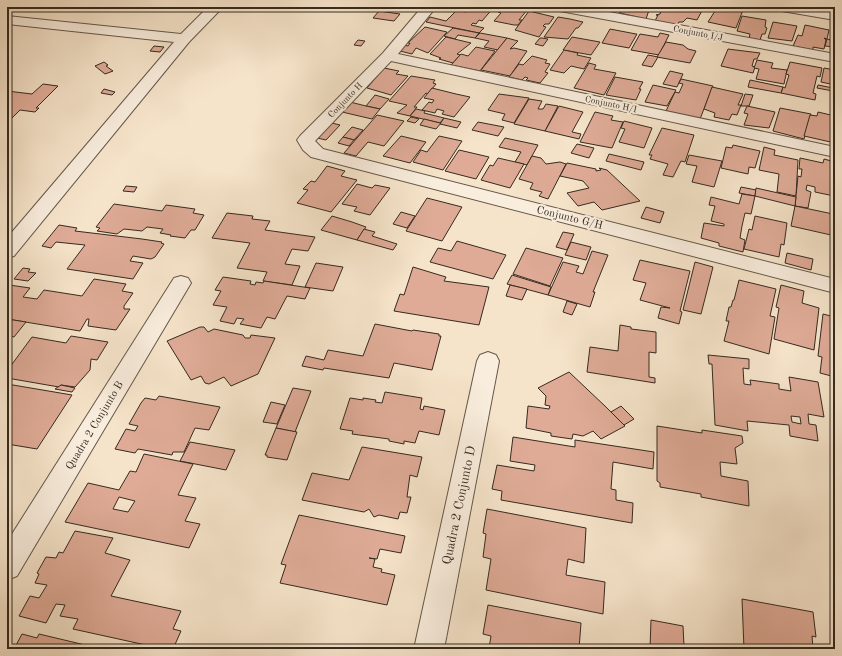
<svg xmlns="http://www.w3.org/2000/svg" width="842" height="656" font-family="'Old Standard TT',serif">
<rect width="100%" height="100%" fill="#f6e4ca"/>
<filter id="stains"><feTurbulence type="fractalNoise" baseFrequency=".005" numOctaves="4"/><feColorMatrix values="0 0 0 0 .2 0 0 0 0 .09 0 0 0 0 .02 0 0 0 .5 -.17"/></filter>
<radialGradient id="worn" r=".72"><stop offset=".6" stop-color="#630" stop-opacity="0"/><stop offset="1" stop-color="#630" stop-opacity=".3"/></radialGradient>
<g fill="#dfab97" stroke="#352a20" fill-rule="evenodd">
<path d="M 470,7 L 494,7 L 482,21 L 479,20 L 476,24 L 473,23 L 471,25 L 484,28 L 479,33 L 426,22 L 430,17 L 446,21 L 457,10 L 466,12 Z"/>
<path d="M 502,7 L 513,7 L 527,10 L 519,20 L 522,20 L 518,25 L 514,25 L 494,21 L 501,13 L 498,12 Z"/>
<path d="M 595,7 L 623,7 L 620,12 Z"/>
<path d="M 624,7 L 650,7 L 646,19 L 620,13 Z"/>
<path d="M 662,7 L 704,7 L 697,20 L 687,18 L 683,22 L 679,22 L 677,25 L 655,21 L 658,15 L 656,15 L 660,14 Z"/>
<path d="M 715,7 L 731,7 L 743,10 L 736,28 L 708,22 L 715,11 L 713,11 Z"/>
<path d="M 816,7 L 831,7 L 830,11 L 815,9 Z"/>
<path d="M 379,11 L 400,14 L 394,21 L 373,18 Z"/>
<path d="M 529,11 L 554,17 L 549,24 L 545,24 L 543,26 L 546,27 L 539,37 L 515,30 Z"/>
<path d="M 742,16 L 766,20 L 765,27 L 767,28 L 765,34 L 762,34 L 760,40 L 749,38 L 750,34 L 737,31 Z"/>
<path d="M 558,17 L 570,19 L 583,22 L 578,28 L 576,28 L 568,39 L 544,37 Z"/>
<path d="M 773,22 L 797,26 L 792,41 L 768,38 Z"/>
<path d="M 805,25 L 829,30 L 827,39 L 824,38 L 826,40 L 824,49 L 813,47 L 813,50 L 793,46 L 798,35 L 802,36 Z"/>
<path d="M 425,27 L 447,32 L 428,53 L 416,48 L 412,54 L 400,51 L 404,45 L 408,46 L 410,43 L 408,43 Z"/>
<path d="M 453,28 L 479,33 L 475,38 L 458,35 L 455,39 L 444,36 Z"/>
<path d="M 610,29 L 636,34 L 637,34 L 629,48 L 602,43 Z"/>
<path d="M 480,33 L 507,38 L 498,50 L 484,47 L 489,41 L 475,38 Z"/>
<path d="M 660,33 L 669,35 L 659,55 L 631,50 L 640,34 L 658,37 Z"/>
<path d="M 832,35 L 835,35 L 835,53 L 834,52 L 835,47 L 825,46 L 827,39 L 831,40 Z"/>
<path d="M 446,37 L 471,43 L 457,54 L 460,55 L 453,63 L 439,59 L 441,58 L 430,54 Z"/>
<path d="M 572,37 L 600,42 L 591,55 L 563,50 Z"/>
<path d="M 507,38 L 518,41 L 510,49 L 514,48 L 527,51 L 510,76 L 481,70 Z"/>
<path d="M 540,38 L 542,38 L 548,39 L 543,46 L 535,44 Z"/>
<path d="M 358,40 L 365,41 L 361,46 L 354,45 Z"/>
<path d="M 666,42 L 683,45 L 688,49 L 696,51 L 690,63 L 657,57 Z"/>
<path d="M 154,46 L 164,47 L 160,52 L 150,51 Z"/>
<path d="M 476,47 L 495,51 L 480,71 L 451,65 L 461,54 L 468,56 Z"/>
<path d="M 728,49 L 760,53 L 757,59 L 754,59 L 752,66 L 755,67 L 753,73 L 721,66 Z"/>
<path d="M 564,50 L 578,53 L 577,55 L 591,58 L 584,69 L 571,66 L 564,73 L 550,70 Z"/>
<path d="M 648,55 L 658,57 L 652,67 L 642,65 Z"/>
<path d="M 532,56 L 547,60 L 545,63 L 550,64 L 545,72 L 548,73 L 540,83 L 526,80 L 528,78 L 525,77 L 522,80 L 509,77 L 519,64 L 523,65 Z"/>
<path d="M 757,60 L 773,63 L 771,68 L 787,70 L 784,84 L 756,79 L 759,69 L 754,68 Z"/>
<path d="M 104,62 L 108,65 L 106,66 L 113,71 L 105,74 L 95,66 Z"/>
<path d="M 790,62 L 822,68 L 820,77 L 817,76 L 813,93 L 816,94 L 815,100 L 781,93 L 783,87 L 785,88 L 789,75 L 786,74 Z"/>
<path d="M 589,63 L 596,65 L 594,69 L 616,73 L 604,95 L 574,88 Z"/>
<path d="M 384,68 L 399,71 L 396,74 L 408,76 L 391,95 L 367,88 Z"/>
<path d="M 824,68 L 835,70 L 835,85 L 821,82 Z"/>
<path d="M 670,71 L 683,74 L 677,87 L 663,84 Z"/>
<path d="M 411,76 L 435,80 L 433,83 L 436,84 L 428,94 L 426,93 L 414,107 L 417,107 L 410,116 L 397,113 L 407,105 L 389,101 Z"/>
<path d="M 615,77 L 643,82 L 639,89 L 641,89 L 636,100 L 606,95 Z"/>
<path d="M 681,79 L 713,86 L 700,119 L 666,111 L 675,92 L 679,93 L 683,84 L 679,83 Z"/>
<path d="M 750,80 L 783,87 L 781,93 L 748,87 Z"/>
<path d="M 43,84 L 58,86 L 36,108 L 39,108 L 35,112 L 20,110 L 9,121 L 7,120 L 7,91 L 32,94 Z"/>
<path d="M 653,85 L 676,90 L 667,106 L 645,102 Z"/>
<path d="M 818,85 L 833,88 L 833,91 L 817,88 Z"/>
<path d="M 712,87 L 743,94 L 738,105 L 741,105 L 737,115 L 732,114 L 729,120 L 714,117 L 715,113 L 704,109 Z"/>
<path d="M 432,88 L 456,94 L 470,97 L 454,117 L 442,114 L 444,111 L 437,109 L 435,113 L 422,110 L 429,102 L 432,103 L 434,100 L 424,98 Z"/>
<path d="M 104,89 L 115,92 L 112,95 L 101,93 Z"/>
<path d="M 499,94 L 529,98 L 514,123 L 502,120 L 505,114 L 488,110 Z"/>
<path d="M 745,94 L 753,95 L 749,106 L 741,106 Z"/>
<path d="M 375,95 L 389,99 L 380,109 L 366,106 Z"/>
<path d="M 529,99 L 542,101 L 538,109 L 543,109 L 546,104 L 558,106 L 545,131 L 514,124 Z"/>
<path d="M 350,102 L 366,106 L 380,109 L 372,119 L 342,112 Z"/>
<path d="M 559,106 L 583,112 L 572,132 L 581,134 L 579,139 L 545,131 Z"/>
<path d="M 747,106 L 775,112 L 769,128 L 744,125 L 748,114 L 744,113 Z"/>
<path d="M 780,108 L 811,114 L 804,139 L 773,131 Z"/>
<path d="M 416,109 L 425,111 L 424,113 L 444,118 L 440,123 L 410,116 Z"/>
<path d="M 595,112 L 613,116 L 611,120 L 623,122 L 612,148 L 580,142 Z"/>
<path d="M 818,112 L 835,116 L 835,143 L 804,136 L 810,115 L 817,116 Z"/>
<path d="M 377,115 L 404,121 L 384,146 L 368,142 L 356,156 L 344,153 Z"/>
<path d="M 411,117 L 419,119 L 415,123 L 407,121 Z"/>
<path d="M 444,118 L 461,122 L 457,128 L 440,124 Z"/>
<path d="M 424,119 L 440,123 L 441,123 L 436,129 L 420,125 Z"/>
<path d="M 624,121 L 652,128 L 644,148 L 619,142 L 625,129 L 621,128 Z"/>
<path d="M 478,122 L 504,127 L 498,136 L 472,130 Z"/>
<path d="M 332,123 L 340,125 L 326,140 L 317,138 Z"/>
<path d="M 352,127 L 363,130 L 354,140 L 343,137 Z"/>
<path d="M 662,128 L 694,135 L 685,162 L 681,161 L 673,177 L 663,175 L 668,164 L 650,159 L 652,155 L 649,155 Z"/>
<path d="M 401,136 L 426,142 L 410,163 L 383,156 Z"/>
<path d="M 439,136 L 462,141 L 443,170 L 413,162 L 421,150 L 427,152 Z"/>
<path d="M 343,137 L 354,140 L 349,146 L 338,143 Z"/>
<path d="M 505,138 L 538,145 L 527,165 L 515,162 L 521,152 L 499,147 Z"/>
<path d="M 577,144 L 594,148 L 589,158 L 571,153 Z"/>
<path d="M 733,145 L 760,151 L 755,168 L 749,167 L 748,174 L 721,168 L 726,147 L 732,148 Z"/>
<path d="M 764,147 L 775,150 L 774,155 L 798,160 L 796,196 L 777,192 L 779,174 L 759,170 Z"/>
<path d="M 459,150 L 489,157 L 476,179 L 445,171 Z"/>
<path d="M 609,154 L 644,162 L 641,170 L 606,161 Z"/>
<path d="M 689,155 L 722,161 L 714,187 L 692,182 L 697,166 L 686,164 Z"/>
<path d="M 532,156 L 541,158 L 546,164 L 560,162 L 566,164 L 548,199 L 539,196 L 542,192 L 530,189 L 533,183 L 519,179 Z"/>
<path d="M 498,158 L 524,164 L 510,188 L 481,180 L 490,165 L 493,166 Z"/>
<path d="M 800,158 L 823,163 L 824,159 L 835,162 L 834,196 L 815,192 L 815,187 L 807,185 L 806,190 L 811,192 L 808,208 L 795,206 L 798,176 L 801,177 L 802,169 L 799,169 Z"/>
<path d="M 567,163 L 596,169 L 596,171 L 601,170 L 599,168 L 607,170 L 640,201 L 602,210 L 594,202 L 578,206 L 567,193 L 589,188 L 583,181 L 560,176 Z"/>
<path d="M 327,166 L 345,171 L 341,176 L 357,180 L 331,212 L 297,203 L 308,190 L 303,189 L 311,181 L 315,182 Z"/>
<path d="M 357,184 L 372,188 L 375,185 L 390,188 L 370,215 L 354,211 L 357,207 L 342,204 Z"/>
<path d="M 126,186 L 137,187 L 134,192 L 123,191 Z"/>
<path d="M 741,187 L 756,190 L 755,196 L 739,193 Z"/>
<path d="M 756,188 L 796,197 L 795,206 L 755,196 Z"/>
<path d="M 742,194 L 755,196 L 751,214 L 745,213 L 742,226 L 740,238 L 745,240 L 743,252 L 719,246 L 719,243 L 701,238 L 704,223 L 724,226 L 724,224 L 711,221 L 715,206 L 709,205 L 711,197 L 739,204 Z"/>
<path d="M 427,198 L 462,207 L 442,241 L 406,231 Z"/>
<path d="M 114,204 L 162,211 L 166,205 L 195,209 L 193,213 L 204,215 L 195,230 L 191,230 L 185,238 L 170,236 L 171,235 L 160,233 L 163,229 L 147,227 L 142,231 L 124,229 L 117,234 L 97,231 L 100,228 L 96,227 Z"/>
<path d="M 795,206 L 833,214 L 831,235 L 791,226 Z"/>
<path d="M 646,207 L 664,212 L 660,223 L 641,218 Z"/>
<path d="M 401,212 L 415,216 L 407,228 L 393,224 Z"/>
<path d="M 227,213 L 253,216 L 252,219 L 270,221 L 265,230 L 315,237 L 308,251 L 292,249 L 285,264 L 300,266 L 292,285 L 263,281 L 267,272 L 237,268 L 250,243 L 212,238 Z"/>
<path d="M 332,216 L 352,222 L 366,227 L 357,240 L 321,230 Z"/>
<path d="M 755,216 L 787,223 L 784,245 L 781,244 L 779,257 L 744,249 L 749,229 L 752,230 Z"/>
<path d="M 59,225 L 77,228 L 75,231 L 142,239 L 162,242 L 161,243 L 164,244 L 155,257 L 151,259 L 133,256 L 130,261 L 143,263 L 133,279 L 67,269 L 85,245 L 56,242 L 51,248 L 42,246 Z"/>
<path d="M 364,229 L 375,232 L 372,236 L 397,244 L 393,250 L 357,240 Z"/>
<path d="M 563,232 L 574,234 L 567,250 L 556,247 Z"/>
<path d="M 457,241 L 506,255 L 493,279 L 430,262 L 438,248 L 451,251 Z"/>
<path d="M 571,242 L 591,247 L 586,260 L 565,255 Z"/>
<path d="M 526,248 L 563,258 L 550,286 L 513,274 Z"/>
<path d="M 592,251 L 608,255 L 593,292 L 595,292 L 590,307 L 548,295 L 563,262 L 579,266 L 576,272 L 583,274 Z"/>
<path d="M 787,253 L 813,259 L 811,270 L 785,263 Z"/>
<path d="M 640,260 L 690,271 L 680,311 L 682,312 L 679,324 L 658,318 L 661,307 L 670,308 L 640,300 L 646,283 L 633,280 Z"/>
<path d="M 695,262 L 713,267 L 701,314 L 683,310 Z"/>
<path d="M 316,263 L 343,267 L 333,291 L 305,287 Z"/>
<path d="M 413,267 L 446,277 L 444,281 L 489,287 L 479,325 L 394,311 L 400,294 L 404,295 Z"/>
<path d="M 23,268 L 30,269 L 28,272 L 36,273 L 28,281 L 14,279 Z"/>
<path d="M 512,275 L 551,287 L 548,295 L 507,284 Z"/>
<path d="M 223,277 L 251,281 L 250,284 L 255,285 L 256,282 L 263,283 L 264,281 L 310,288 L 305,299 L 287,296 L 275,319 L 267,317 L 261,328 L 240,324 L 244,319 L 237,318 L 234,324 L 220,321 L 227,307 L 213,305 L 221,291 L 215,290 Z"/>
<path d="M 94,279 L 126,284 L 122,291 L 133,293 L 124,306 L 124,309 L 130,309 L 116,330 L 88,326 L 89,319 L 87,319 L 80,331 L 7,319 L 7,288 L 9,285 L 30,288 L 23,297 L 37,299 L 44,290 L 82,296 Z"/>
<path d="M 739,280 L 776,289 L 770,316 L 775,317 L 769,354 L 724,341 L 729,321 L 726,321 L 729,307 L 731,307 L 733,300 L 734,300 Z"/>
<path d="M 510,285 L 527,289 L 522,300 L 506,296 Z"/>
<path d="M 781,285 L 804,291 L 802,303 L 819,308 L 814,350 L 774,339 L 779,308 L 776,307 Z"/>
<path d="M 567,301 L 577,304 L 572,315 L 563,312 Z"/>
<path d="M 823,314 L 835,317 L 835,377 L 820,373 L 822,357 L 818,356 Z"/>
<path d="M 7,319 L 26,322 L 14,337 L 7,335 Z"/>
<path d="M 375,324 L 412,331 L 413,330 L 439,334 L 439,336 L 441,336 L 432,370 L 394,363 L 389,378 L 324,368 L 323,370 L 302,366 L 306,356 L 324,360 L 328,350 L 363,356 Z"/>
<path d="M 620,325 L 631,327 L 631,329 L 656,332 L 656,353 L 649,352 L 649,377 L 655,378 L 655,383 L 587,372 L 590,347 L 618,351 Z"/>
<path d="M 200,327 L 204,327 L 208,332 L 214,329 L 243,335 L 245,338 L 250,338 L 251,335 L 275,338 L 258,374 L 231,386 L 224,377 L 209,384 L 205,383 L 201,376 L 191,380 L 167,341 Z"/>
<path d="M 71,336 L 108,342 L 97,360 L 91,359 L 90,370 L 75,387 L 61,385 L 59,387 L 7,378 L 7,371 L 32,337 L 66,343 Z"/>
<path d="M 708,355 L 749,359 L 749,369 L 743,368 L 744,384 L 751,385 L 750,380 L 779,384 L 779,389 L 791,391 L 789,377 L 818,382 L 824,417 L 808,414 L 809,424 L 816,425 L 818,441 L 790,436 L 789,425 L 747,421 L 748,431 L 715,425 L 712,364 L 709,364 ZM 791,416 L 800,417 L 801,424 L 792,422 Z"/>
<path d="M 569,372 L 606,407 L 625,426 L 601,439 L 593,431 L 583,436 L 573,434 L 572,439 L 551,436 L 551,433 L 526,428 L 528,406 L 549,409 L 550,406 L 545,405 L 546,396 L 538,388 Z"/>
<path d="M 7,384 L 72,395 L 37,449 L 7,444 Z"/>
<path d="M 61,385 L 75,388 L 72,392 L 55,389 Z"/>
<path d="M 293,388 L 311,391 L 295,432 L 276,428 Z"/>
<path d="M 385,392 L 422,398 L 420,409 L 423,410 L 424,406 L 445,410 L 439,435 L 419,431 L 415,443 L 404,441 L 404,444 L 389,441 L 389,439 L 352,434 L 353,431 L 340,429 L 350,398 L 363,400 L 363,398 L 376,400 L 375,402 L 382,403 Z"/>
<path d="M 159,396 L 220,407 L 209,430 L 195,428 L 184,452 L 173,452 L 172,455 L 138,449 L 135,453 L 115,449 L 126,429 L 135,431 L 138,426 L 129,424 L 141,403 L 145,398 L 156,400 Z"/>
<path d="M 271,402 L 285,405 L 277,424 L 263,422 Z"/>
<path d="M 621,406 L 634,419 L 624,425 L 611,412 Z"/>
<path d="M 657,426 L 702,433 L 702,430 L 742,436 L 743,443 L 735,448 L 737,464 L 720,462 L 721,476 L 748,481 L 749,506 L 701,497 L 701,494 L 660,487 L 660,483 L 657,481 Z"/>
<path d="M 276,428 L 297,432 L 287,460 L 267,457 L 267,455 L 265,455 Z"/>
<path d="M 513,437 L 575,447 L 575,440 L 654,452 L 653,469 L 613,462 L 611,489 L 616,490 L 616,500 L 633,503 L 632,523 L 501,500 L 502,491 L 492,489 L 497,465 L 534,471 L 535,465 L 510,461 Z"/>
<path d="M 190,442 L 235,450 L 226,470 L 180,461 Z"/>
<path d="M 362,447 L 422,457 L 417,477 L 410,475 L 407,497 L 411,497 L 407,513 L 400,512 L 398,519 L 379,515 L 374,517 L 369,509 L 364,512 L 302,500 L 312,473 L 349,480 Z"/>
<path d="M 144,454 L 193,464 L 178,495 L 196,498 L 185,521 L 200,524 L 189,548 L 65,522 L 88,483 L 119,490 L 130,471 L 136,472 ZM 119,497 L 135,501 L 128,512 L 113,509 Z"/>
<path d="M 487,509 L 586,528 L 584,563 L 568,559 L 566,575 L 605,582 L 603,614 L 486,590 L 491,559 L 483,557 L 486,534 L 483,533 Z"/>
<path d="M 299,515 L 405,536 L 401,553 L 380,549 L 377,559 L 369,558 L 375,559 L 373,567 L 382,569 L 381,572 L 395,575 L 387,605 L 280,583 L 286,565 L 281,564 Z"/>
<path d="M 75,531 L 113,538 L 105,553 L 130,560 L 111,596 L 181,611 L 173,629 L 181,631 L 173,649 L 164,649 L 73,629 L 78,619 L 60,616 L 65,605 L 56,604 L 46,623 L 19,616 L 30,596 L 39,598 L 47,585 L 35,583 L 39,574 L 37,573 L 46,557 L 56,558 L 59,552 L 63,553 Z"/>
<path d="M 742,599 L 813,612 L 816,637 L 812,636 L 813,649 L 744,649 Z"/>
<path d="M 488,605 L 581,623 L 579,649 L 489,648 L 491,636 L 483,634 Z"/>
<path d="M 651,620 L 683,626 L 684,646 L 698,649 L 650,649 Z"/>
<path d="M 22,634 L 37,638 L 39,634 L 102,649 L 14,649 Z"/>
</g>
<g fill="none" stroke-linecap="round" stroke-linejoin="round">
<defs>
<g id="minor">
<path d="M 208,7 L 223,7 L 189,42 L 14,256 L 7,258 L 7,238 L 174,42 L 7,24 L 7,16 L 181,34 Z"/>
<path d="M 422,7 L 436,7 L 398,54 L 835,147 L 835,157 L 391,61 L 315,141 L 323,149 L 835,279 L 835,293 L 311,157 L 303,150 L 297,140 L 300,136 L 383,53 Z"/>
<path d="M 553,7 L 582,7 L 835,54 L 835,62 L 560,11 L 555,10 Z"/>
<path d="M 775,7 L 806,7 L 835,12 L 835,20 L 782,11 L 777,10 Z"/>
<path d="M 181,276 L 188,278 L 191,283 L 17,576 L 7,580 L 7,542 L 174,278 Z"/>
<path d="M 488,352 L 496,355 L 499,361 L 444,649 L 414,649 L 477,361 L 480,355 Z"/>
</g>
</defs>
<use href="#minor" stroke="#65584a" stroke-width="2"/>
<use href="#minor" fill="#f9eddd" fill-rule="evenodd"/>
</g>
<g text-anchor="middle" stroke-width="4" stroke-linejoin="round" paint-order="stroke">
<g font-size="9" fill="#352a20" stroke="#f9eddd">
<text transform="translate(698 33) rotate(11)" y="3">Conjunto I/J</text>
<text transform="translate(345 100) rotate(-46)" y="3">Conjunto H</text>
<text transform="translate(611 104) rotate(12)" y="3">Conjunto H/I</text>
</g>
<g font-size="11" fill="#352a20" stroke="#f9eddd">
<text transform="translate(570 217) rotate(14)" y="4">Conjunto G/H</text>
<text transform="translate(94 425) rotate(-59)" y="4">Quadra 2 Conjunto B</text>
</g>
<g font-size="13" fill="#352a20" stroke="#f9eddd">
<text transform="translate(458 505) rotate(-78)" y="5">Quadra 2 Conjunto D</text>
</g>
</g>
<rect width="842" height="656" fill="none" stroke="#f6e4ca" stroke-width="24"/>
<rect x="8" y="8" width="826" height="640" fill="none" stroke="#352a20" stroke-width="2"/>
<rect x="12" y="12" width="818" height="632" fill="none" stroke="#352a20"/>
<rect width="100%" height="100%" filter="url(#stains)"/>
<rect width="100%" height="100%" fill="url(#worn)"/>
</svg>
